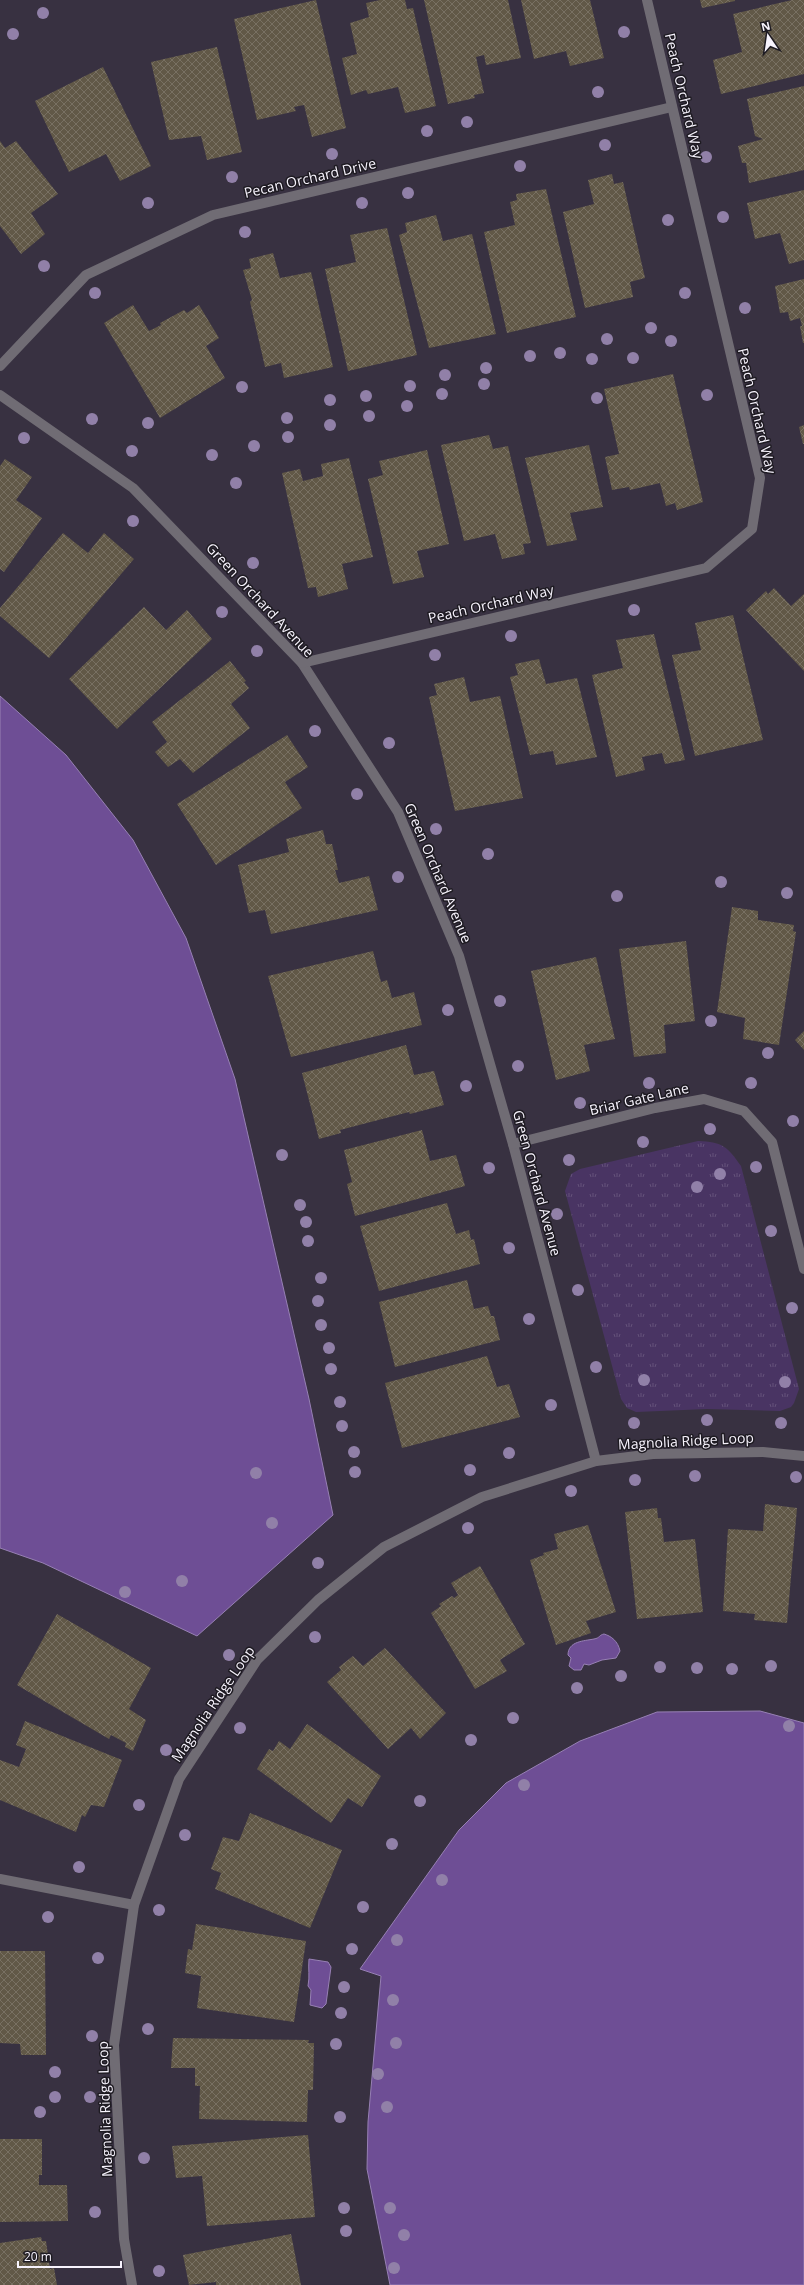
<svg xmlns="http://www.w3.org/2000/svg" width="804" height="2285" font-family="'Open Sans',sans-serif">
<defs>
<pattern id="grass-tufts" width="24" height="20" patternUnits="userSpaceOnUse"><rect width="24" height="20" fill="#493463"/><path d="M3 7l-1-3M5 7V3M7 7l1-3M15 17l-1-3M17 17v-4M19 17l1-3" fill="none" stroke="#64527a"/></pattern>
<pattern id="building-cross-hatch" width="8" height="8" patternUnits="userSpaceOnUse"><rect width="8" height="8" fill="#615847"/><path d="M0 0l8 8M0 8l8-8" fill="none" stroke="#787062"/></pattern>
</defs>
<rect width="100%" height="100%" fill="#383141"/>
<path fill="url(#grass-tufts)" d="M 698,1141 C 722,1142 727,1146 741,1166 L 799,1389 L 794,1403 L 791,1407 L 780,1411 L 707,1409 L 636,1412 L 627,1408 L 621,1399 L 565,1191 L 571,1174 L 580,1169 Z"/>
<g fill="#6e4e95" stroke="#9780b4">
<path d="M 0,696 L 66,755 L 133,840 L 186,938 L 235,1079 L 309,1399 L 333,1515 L 197,1636 L 43,1563 L 0,1548 Z"/>
<path d="M 604,1634 C 611,1636 618,1641 620,1651 L 616,1658 L 602,1660 L 589,1665 L 584,1664 L 581,1670 L 574,1670 L 569,1666 L 571,1658 L 568,1655 C 568,1641 584,1641 594,1639 C 600,1638 599,1635 604,1634 Z"/>
<path d="M 760,1711 L 804,1723 L 804,2285 L 390,2285 L 367,2169 L 368,2122 L 381,1976 L 360,1969 L 459,1830 L 506,1783 L 580,1741 L 657,1712 Z"/>
<path d="M 309,1959 L 328,1962 L 331,1967 L 326,2004 L 322,2008 L 310,2005 L 311,1990 L 308,1986 C 310,1976 308,1969 309,1959 Z"/>
</g>
<g fill="url(#building-cross-hatch)">
<path d="M 316,0 L 346,128 L 312,137 L 304,105 L 294,107 L 296,111 L 257,120 L 234,19 Z"/>
<path d="M 380,0 L 405,0 L 407,9 L 413,8 L 436,106 L 405,113 L 398,87 L 368,94 L 366,90 L 351,95 L 342,58 L 357,54 L 350,23 L 369,17 L 366,3 Z"/>
<path d="M 424,0 L 508,0 L 521,58 L 486,65 L 484,55 L 476,57 L 484,93 L 474,95 L 475,98 L 448,104 Z"/>
<path d="M 521,0 L 590,0 L 604,58 L 570,66 L 566,51 L 534,59 Z"/>
<path d="M 700,0 L 735,0 L 735,1 L 702,8 Z"/>
<path d="M 792,0 L 804,0 L 804,74 L 721,94 L 713,60 L 742,52 L 733,14 Z"/>
<path d="M 217,47 L 242,152 L 207,160 L 201,136 L 169,140 L 151,62 Z"/>
<path d="M 103,67 L 151,166 L 120,181 L 106,154 L 69,172 L 35,101 Z"/>
<path d="M 804,86 L 804,170 L 749,183 L 746,163 L 742,163 L 738,146 L 763,139 L 755,136 L 747,99 Z"/>
<path d="M 0,141 L 5,148 L 16,141 L 58,194 L 31,213 L 45,234 L 21,254 L 0,226 Z"/>
<path d="M 612,174 L 614,184 L 623,182 L 645,278 L 630,282 L 633,297 L 585,308 L 563,212 L 594,204 L 588,180 Z"/>
<path d="M 546,189 L 576,317 L 507,333 L 484,232 L 515,225 L 510,202 L 517,200 L 516,194 Z"/>
<path d="M 804,190 L 804,260 L 789,264 L 780,233 L 755,239 L 747,203 Z"/>
<path d="M 436,215 L 443,241 L 472,234 L 496,334 L 429,348 L 399,235 L 407,232 L 405,223 Z"/>
<path d="M 387,228 L 417,355 L 348,371 L 325,269 L 356,262 L 350,235 Z"/>
<path d="M 273,253 L 280,278 L 311,272 L 333,367 L 284,378 L 281,363 L 265,367 L 250,302 L 252,300 L 243,270 L 251,268 L 249,259 Z"/>
<path d="M 804,279 L 804,343 L 803,343 L 800,326 L 802,326 L 800,318 L 790,321 L 788,312 L 780,313 L 775,286 Z"/>
<path d="M 133,305 L 149,331 L 161,325 L 160,323 L 184,310 L 187,313 L 199,305 L 219,338 L 206,346 L 225,378 L 160,418 L 104,323 Z"/>
<path d="M 673,374 L 703,502 L 677,510 L 675,503 L 666,506 L 660,483 L 630,490 L 629,487 L 612,490 L 605,457 L 619,454 L 604,389 Z"/>
<path d="M 804,425 L 804,444 L 803,444 L 799,427 Z"/>
<path d="M 489,435 L 493,449 L 508,446 L 531,543 L 523,544 L 525,554 L 502,559 L 495,534 L 464,541 L 441,445 Z"/>
<path d="M 589,445 L 603,507 L 570,513 L 577,540 L 547,546 L 525,458 Z"/>
<path d="M 427,450 L 449,544 L 417,551 L 424,577 L 393,584 L 368,479 L 383,475 L 379,461 Z"/>
<path d="M 349,458 L 373,557 L 342,564 L 348,589 L 318,597 L 316,587 L 308,588 L 282,473 L 300,469 L 303,481 L 323,476 L 321,464 Z"/>
<path d="M 5,459 L 32,477 L 16,500 L 42,518 L 4,572 L 0,569 L 0,466 Z"/>
<path d="M 63,533 L 88,553 L 104,533 L 134,559 L 49,658 L 0,616 L 0,608 Z"/>
<path d="M 774,588 L 791,606 L 804,594 L 804,671 L 746,610 L 766,591 L 768,594 Z"/>
<path d="M 144,607 L 166,630 L 187,610 L 212,639 L 117,729 L 69,679 Z"/>
<path d="M 733,615 L 763,740 L 695,756 L 672,655 L 701,650 L 695,623 Z"/>
<path d="M 654,634 L 685,760 L 665,764 L 662,753 L 642,757 L 645,770 L 616,777 L 592,675 L 623,668 L 616,640 Z"/>
<path d="M 539,659 L 546,684 L 577,678 L 597,757 L 556,765 L 553,751 L 530,755 L 510,677 L 518,675 L 515,664 Z"/>
<path d="M 230,661 L 246,681 L 244,682 L 249,688 L 231,704 L 250,728 L 193,773 L 180,759 L 168,767 L 155,752 L 167,742 L 152,722 Z"/>
<path d="M 464,677 L 470,702 L 500,696 L 523,798 L 455,811 L 429,697 L 437,695 L 434,684 Z"/>
<path d="M 287,735 L 308,767 L 285,782 L 302,808 L 216,865 L 177,804 Z"/>
<path d="M 323,830 L 326,844 L 332,844 L 338,870 L 335,870 L 339,883 L 369,876 L 378,910 L 271,934 L 265,910 L 249,913 L 238,865 L 289,852 L 286,839 Z"/>
<path d="M 732,907 L 758,911 L 758,920 L 794,925 L 793,931 L 796,932 L 779,1045 L 743,1039 L 745,1018 L 717,1012 Z"/>
<path d="M 686,941 L 695,1021 L 664,1025 L 666,1053 L 634,1057 L 619,949 Z"/>
<path d="M 373,951 L 381,982 L 387,980 L 392,998 L 414,992 L 422,1025 L 291,1057 L 268,976 Z"/>
<path d="M 596,957 L 615,1039 L 584,1045 L 590,1071 L 556,1080 L 531,971 Z"/>
<path d="M 804,1031 L 804,1050 L 795,1040 Z"/>
<path d="M 406,1045 L 414,1075 L 434,1071 L 444,1105 L 410,1114 L 409,1112 L 340,1130 L 341,1133 L 319,1139 L 302,1073 Z"/>
<path d="M 422,1130 L 430,1161 L 456,1155 L 465,1186 L 355,1216 L 347,1184 L 352,1182 L 344,1150 Z"/>
<path d="M 447,1203 L 456,1234 L 469,1230 L 471,1240 L 474,1239 L 480,1264 L 379,1291 L 360,1226 Z"/>
<path d="M 467,1280 L 474,1309 L 488,1306 L 491,1316 L 494,1316 L 500,1340 L 395,1367 L 379,1302 Z"/>
<path d="M 487,1356 L 497,1387 L 509,1384 L 520,1417 L 402,1448 L 385,1383 Z"/>
<path d="M 765,1504 L 797,1508 L 787,1623 L 754,1620 L 755,1614 L 723,1611 L 728,1529 L 763,1531 Z"/>
<path d="M 657,1508 L 658,1518 L 661,1518 L 664,1542 L 695,1539 L 703,1612 L 637,1619 L 625,1512 Z"/>
<path d="M 588,1525 L 616,1612 L 586,1621 L 591,1633 L 556,1645 L 530,1560 L 544,1555 L 543,1553 L 558,1549 L 554,1534 Z"/>
<path d="M 480,1566 L 525,1644 L 500,1660 L 507,1671 L 475,1689 L 431,1613 L 441,1606 L 439,1604 L 452,1596 L 454,1598 L 458,1595 L 451,1583 Z"/>
<path d="M 57,1614 L 151,1668 L 129,1709 L 146,1720 L 133,1751 L 125,1747 L 126,1743 L 111,1735 L 109,1739 L 17,1685 Z"/>
<path d="M 385,1648 L 446,1713 L 420,1739 L 411,1728 L 388,1749 L 327,1682 L 341,1670 L 339,1667 L 353,1656 L 363,1666 Z"/>
<path d="M 25,1721 L 122,1760 L 104,1807 L 91,1805 L 85,1817 L 82,1815 L 76,1832 L 0,1800 L 0,1760 L 19,1767 L 26,1749 L 16,1745 Z"/>
<path d="M 307,1724 L 381,1776 L 362,1807 L 348,1798 L 331,1823 L 257,1769 L 269,1749 L 273,1751 L 279,1741 L 290,1749 Z"/>
<path d="M 250,1813 L 342,1850 L 310,1928 L 215,1889 L 221,1873 L 211,1869 L 223,1837 L 239,1841 Z"/>
<path d="M 196,1924 L 306,1941 L 294,2022 L 197,2008 L 201,1976 L 185,1973 L 188,1949 L 192,1950 Z"/>
<path d="M 0,1951 L 45,1951 L 46,2055 L 21,2055 L 20,2044 L 0,2043 Z"/>
<path d="M 173,2038 L 309,2040 L 308,2043 L 314,2043 L 313,2090 L 308,2090 L 307,2122 L 199,2119 L 200,2086 L 195,2086 L 195,2068 L 171,2068 Z"/>
<path d="M 308,2135 L 315,2217 L 207,2226 L 202,2176 L 176,2178 L 172,2146 Z"/>
<path d="M 0,2139 L 42,2139 L 42,2175 L 39,2175 L 39,2185 L 67,2185 L 68,2221 L 0,2222 Z"/>
<path d="M 291,2234 L 301,2285 L 216,2285 L 216,2282 L 189,2285 L 183,2255 Z"/>
<path d="M 41,2237 L 42,2241 L 46,2241 L 50,2269 L 54,2268 L 57,2285 L 0,2285 L 0,2243 Z"/>
</g>
<g fill="none" stroke-linecap="round" stroke-linejoin="round">
<g stroke="#706c74" stroke-width="10">
<path d="M 0,366 L 86,275 L 213,215 L 672,107"/>
<path d="M 0,395 L 133,488 L 302,663 L 398,812 L 459,956 L 513,1144 L 596,1461"/>
<path d="M 302,663 L 706,568 L 752,529 L 760,478 L 647,0"/>
<path d="M 513,1144 L 655,1108 L 704,1099 L 744,1111 L 772,1142 L 804,1269"/>
<path d="M 0,1879 L 134,1905"/>
<path d="M 132,2285 L 124,2239 L 114,2045 L 134,1905 L 179,1779 L 257,1660 L 318,1600 L 384,1547 L 482,1497 L 596,1461 L 653,1454 L 763,1452 L 804,1456"/>
</g>
</g>
<g fill="#9180a8">
<circle cx="43" cy="13" r="6"/>
<circle cx="624" cy="32" r="6"/>
<circle cx="13" cy="34" r="6"/>
<circle cx="598" cy="92" r="6"/>
<circle cx="467" cy="122" r="6"/>
<circle cx="427" cy="131" r="6"/>
<circle cx="605" cy="145" r="6"/>
<circle cx="332" cy="154" r="6"/>
<circle cx="706" cy="157" r="6"/>
<circle cx="520" cy="166" r="6"/>
<circle cx="232" cy="177" r="6"/>
<circle cx="408" cy="193" r="6"/>
<circle cx="148" cy="203" r="6"/>
<circle cx="362" cy="203" r="6"/>
<circle cx="723" cy="217" r="6"/>
<circle cx="668" cy="220" r="6"/>
<circle cx="245" cy="232" r="6"/>
<circle cx="44" cy="266" r="6"/>
<circle cx="95" cy="293" r="6"/>
<circle cx="685" cy="293" r="6"/>
<circle cx="745" cy="308" r="6"/>
<circle cx="651" cy="328" r="6"/>
<circle cx="607" cy="339" r="6"/>
<circle cx="671" cy="341" r="6"/>
<circle cx="560" cy="353" r="6"/>
<circle cx="530" cy="356" r="6"/>
<circle cx="633" cy="358" r="6"/>
<circle cx="592" cy="359" r="6"/>
<circle cx="486" cy="368" r="6"/>
<circle cx="445" cy="375" r="6"/>
<circle cx="484" cy="384" r="6"/>
<circle cx="410" cy="386" r="6"/>
<circle cx="242" cy="387" r="6"/>
<circle cx="442" cy="394" r="6"/>
<circle cx="707" cy="395" r="6"/>
<circle cx="366" cy="396" r="6"/>
<circle cx="597" cy="398" r="6"/>
<circle cx="330" cy="400" r="6"/>
<circle cx="407" cy="406" r="6"/>
<circle cx="369" cy="416" r="6"/>
<circle cx="287" cy="418" r="6"/>
<circle cx="92" cy="419" r="6"/>
<circle cx="148" cy="423" r="6"/>
<circle cx="330" cy="425" r="6"/>
<circle cx="288" cy="437" r="6"/>
<circle cx="24" cy="438" r="6"/>
<circle cx="254" cy="446" r="6"/>
<circle cx="132" cy="451" r="6"/>
<circle cx="212" cy="455" r="6"/>
<circle cx="236" cy="483" r="6"/>
<circle cx="133" cy="521" r="6"/>
<circle cx="253" cy="563" r="6"/>
<circle cx="634" cy="610" r="6"/>
<circle cx="222" cy="612" r="6"/>
<circle cx="511" cy="636" r="6"/>
<circle cx="257" cy="651" r="6"/>
<circle cx="435" cy="655" r="6"/>
<circle cx="315" cy="731" r="6"/>
<circle cx="389" cy="743" r="6"/>
<circle cx="357" cy="794" r="6"/>
<circle cx="436" cy="829" r="6"/>
<circle cx="488" cy="854" r="6"/>
<circle cx="398" cy="877" r="6"/>
<circle cx="721" cy="882" r="6"/>
<circle cx="787" cy="893" r="6"/>
<circle cx="617" cy="896" r="6"/>
<circle cx="500" cy="1001" r="6"/>
<circle cx="448" cy="1010" r="6"/>
<circle cx="711" cy="1021" r="6"/>
<circle cx="768" cy="1053" r="6"/>
<circle cx="518" cy="1066" r="6"/>
<circle cx="649" cy="1083" r="6"/>
<circle cx="751" cy="1083" r="6"/>
<circle cx="466" cy="1086" r="6"/>
<circle cx="580" cy="1103" r="6"/>
<circle cx="793" cy="1121" r="6"/>
<circle cx="710" cy="1129" r="6"/>
<circle cx="643" cy="1142" r="6"/>
<circle cx="282" cy="1155" r="6"/>
<circle cx="569" cy="1160" r="6"/>
<circle cx="756" cy="1167" r="6"/>
<circle cx="489" cy="1168" r="6"/>
<circle cx="720" cy="1174" r="6"/>
<circle cx="697" cy="1187" r="6"/>
<circle cx="300" cy="1205" r="6"/>
<circle cx="557" cy="1214" r="6"/>
<circle cx="306" cy="1222" r="6"/>
<circle cx="771" cy="1231" r="6"/>
<circle cx="308" cy="1241" r="6"/>
<circle cx="509" cy="1248" r="6"/>
<circle cx="321" cy="1278" r="6"/>
<circle cx="578" cy="1290" r="6"/>
<circle cx="318" cy="1301" r="6"/>
<circle cx="792" cy="1308" r="6"/>
<circle cx="529" cy="1319" r="6"/>
<circle cx="321" cy="1325" r="6"/>
<circle cx="329" cy="1348" r="6"/>
<circle cx="596" cy="1367" r="6"/>
<circle cx="331" cy="1369" r="6"/>
<circle cx="644" cy="1380" r="6"/>
<circle cx="785" cy="1382" r="6"/>
<circle cx="340" cy="1402" r="6"/>
<circle cx="551" cy="1405" r="6"/>
<circle cx="707" cy="1420" r="6"/>
<circle cx="634" cy="1423" r="6"/>
<circle cx="781" cy="1423" r="6"/>
<circle cx="342" cy="1426" r="6"/>
<circle cx="354" cy="1452" r="6"/>
<circle cx="509" cy="1453" r="6"/>
<circle cx="470" cy="1470" r="6"/>
<circle cx="355" cy="1472" r="6"/>
<circle cx="256" cy="1473" r="6"/>
<circle cx="695" cy="1476" r="6"/>
<circle cx="796" cy="1477" r="6"/>
<circle cx="635" cy="1480" r="6"/>
<circle cx="571" cy="1491" r="6"/>
<circle cx="272" cy="1523" r="6"/>
<circle cx="468" cy="1528" r="6"/>
<circle cx="318" cy="1563" r="6"/>
<circle cx="182" cy="1581" r="6"/>
<circle cx="125" cy="1592" r="6"/>
<circle cx="315" cy="1637" r="6"/>
<circle cx="229" cy="1655" r="6"/>
<circle cx="771" cy="1666" r="6"/>
<circle cx="660" cy="1667" r="6"/>
<circle cx="697" cy="1668" r="6"/>
<circle cx="732" cy="1669" r="6"/>
<circle cx="621" cy="1676" r="6"/>
<circle cx="577" cy="1688" r="6"/>
<circle cx="513" cy="1718" r="6"/>
<circle cx="789" cy="1726" r="6"/>
<circle cx="240" cy="1728" r="6"/>
<circle cx="471" cy="1740" r="6"/>
<circle cx="166" cy="1750" r="6"/>
<circle cx="524" cy="1785" r="6"/>
<circle cx="420" cy="1801" r="6"/>
<circle cx="139" cy="1805" r="6"/>
<circle cx="185" cy="1835" r="6"/>
<circle cx="392" cy="1844" r="6"/>
<circle cx="79" cy="1867" r="6"/>
<circle cx="442" cy="1880" r="6"/>
<circle cx="363" cy="1907" r="6"/>
<circle cx="159" cy="1910" r="6"/>
<circle cx="48" cy="1917" r="6"/>
<circle cx="397" cy="1940" r="6"/>
<circle cx="352" cy="1949" r="6"/>
<circle cx="98" cy="1958" r="6"/>
<circle cx="344" cy="1987" r="6"/>
<circle cx="393" cy="2000" r="6"/>
<circle cx="341" cy="2013" r="6"/>
<circle cx="148" cy="2029" r="6"/>
<circle cx="92" cy="2036" r="6"/>
<circle cx="396" cy="2043" r="6"/>
<circle cx="336" cy="2044" r="6"/>
<circle cx="55" cy="2072" r="6"/>
<circle cx="378" cy="2074" r="6"/>
<circle cx="55" cy="2097" r="6"/>
<circle cx="90" cy="2097" r="6"/>
<circle cx="387" cy="2107" r="6"/>
<circle cx="40" cy="2112" r="6"/>
<circle cx="340" cy="2117" r="6"/>
<circle cx="144" cy="2158" r="6"/>
<circle cx="344" cy="2208" r="6"/>
<circle cx="390" cy="2208" r="6"/>
<circle cx="95" cy="2212" r="6"/>
<circle cx="346" cy="2231" r="6"/>
<circle cx="404" cy="2235" r="6"/>
<circle cx="394" cy="2268" r="6"/>
<circle cx="159" cy="2271" r="6"/>
</g>
<g text-anchor="middle" stroke-width="3" stroke-linejoin="round" paint-order="stroke">
<g font-size="14" fill="#f7f3fd" stroke="#1e1b22">
<text transform="translate(684 96) rotate(77)" y="5">Peach Orchard Way</text>
<text transform="translate(310 178) rotate(-13)" y="5">Pecan Orchard Drive</text>
<text transform="translate(757 411) rotate(77)" y="5">Peach Orchard Way</text>
<text transform="translate(260 600) rotate(47)" y="5">Green Orchard Avenue</text>
<text transform="translate(491 604) rotate(-13)" y="5">Peach Orchard Way</text>
<text transform="translate(438 873) rotate(67)" y="5">Green Orchard Avenue</text>
<text transform="translate(639 1099) rotate(-13)" y="5">Briar Gate Lane</text>
<text transform="translate(537 1183) rotate(75)" y="5">Green Orchard Avenue</text>
<text transform="translate(686 1441) rotate(-3)" y="5">Magnolia Ridge Loop</text>
<text transform="translate(213 1704) rotate(-56)" y="5">Magnolia Ridge Loop</text>
<text transform="translate(105 2109) rotate(-92)" y="5">Magnolia Ridge Loop</text>
</g>
</g>
<g transform="translate(768 36) rotate(347)" stroke="#1e1b22" stroke-width="3" paint-order="stroke">
<path d="M0-3L7 15L0 10L-7 15Z" fill="#f7f3fd"/>
<text y="-6" font-size="11" font-weight="bold" text-anchor="middle" fill="#f7f3fd">N</text>
</g>
<path d="M18 2261v6h103v-6" fill="none" stroke="#f7f3fd" stroke-width="2"/>
<text x="24" y="2261" font-size="12" fill="#f7f3fd" stroke="#1e1b22" stroke-width="3" paint-order="stroke">20 m</text>
</svg>
